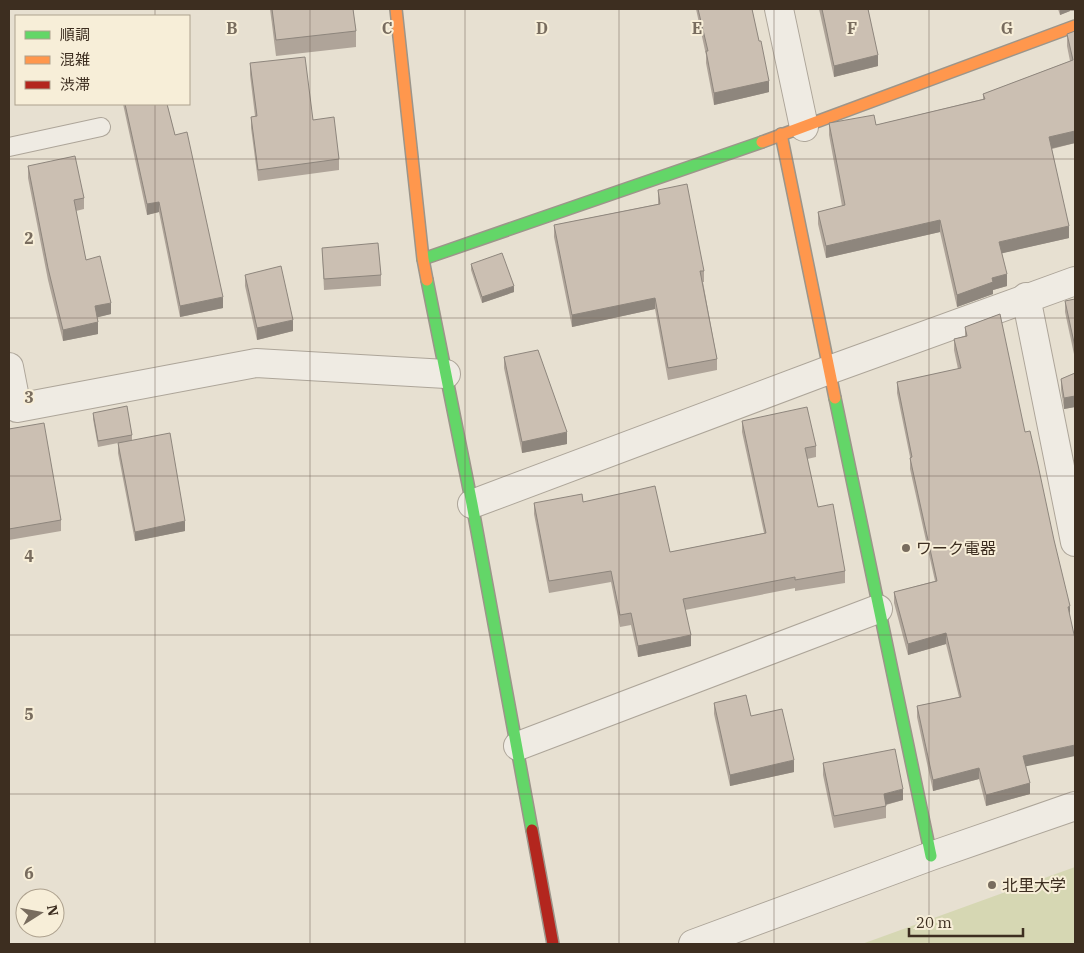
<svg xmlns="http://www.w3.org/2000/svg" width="1084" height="953" font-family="'IBM Plex Serif','Noto Sans JP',serif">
<rect width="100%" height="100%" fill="#e7e0d1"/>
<path fill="#d6d7b3" d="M 1075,867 L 1075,944 L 862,944 Z"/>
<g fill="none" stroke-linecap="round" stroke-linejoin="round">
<defs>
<path id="lane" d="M 9,147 L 101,127"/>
<g id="street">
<path d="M 779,9 L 804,127"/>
<path d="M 1026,297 L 1075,542"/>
<path d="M 9,367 L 17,408 L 256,363 L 446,374"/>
<path d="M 472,504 L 829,370 L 1075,281"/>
<path d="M 518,746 L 878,609"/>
<path d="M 693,944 L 931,856 L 1075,806"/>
</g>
<g id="fast">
<path d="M 423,259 L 762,142"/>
<path d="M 427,280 L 472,504 L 532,830"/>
<path d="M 835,398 L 931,856"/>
</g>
<g id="slow">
<path d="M 396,9 L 423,259 L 427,280"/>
<path d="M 781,134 L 835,398"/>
<path d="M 762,142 L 1075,26"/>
</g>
<path id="jam" d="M 532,830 L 553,944"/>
</defs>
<use href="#lane" stroke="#ada599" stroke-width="20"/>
<use href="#street" stroke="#ada599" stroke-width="30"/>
<use href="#fast" stroke="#9c958a" stroke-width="14"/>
<use href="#slow" stroke="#9c958a" stroke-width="14"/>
<use href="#jam" stroke="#9c958a" stroke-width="14"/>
<use href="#lane" stroke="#efebe3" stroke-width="18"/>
<use href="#street" stroke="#efebe3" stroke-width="28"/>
<use href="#fast" stroke="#63d668" stroke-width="11"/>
<use href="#slow" stroke="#ff974d" stroke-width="11"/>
<use href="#jam" stroke="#b3261e" stroke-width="11"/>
</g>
<g fill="#afa499">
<path d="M 270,9 L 353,9 L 356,31 L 356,47 L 276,56 Z"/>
<path d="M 696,9 L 752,9 L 769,92 L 714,105 L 706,63 L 706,55 Z"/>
<path d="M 819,9 L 868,9 L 878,66 L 834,77 Z"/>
<path d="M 1058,9 L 1075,9 L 1075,11 L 1070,11 L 1060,15 Z"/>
<path d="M 1075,31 L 1075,143 L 1052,149 L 1069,238 L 1002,253 L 1007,286 L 993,290 L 993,294 L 957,307 L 940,232 L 826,258 L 818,224 L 818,212 L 842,206 L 829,135 L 829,123 L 876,125 L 983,99 L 983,94 L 1070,61 L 1067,46 L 1067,34 Z"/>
<path d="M 250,63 L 313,120 L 339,159 L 339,170 L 258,181 L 251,128 L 251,117 L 255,116 L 250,75 Z"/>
<path d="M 123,104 L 167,104 L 175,135 L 223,308 L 180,317 L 159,212 L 147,215 Z"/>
<path d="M 28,166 L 84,198 L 84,209 L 76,211 L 86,260 L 111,314 L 97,317 L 98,334 L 63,341 L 48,280 L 28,178 Z"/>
<path d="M 658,190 L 704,271 L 704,282 L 703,282 L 717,359 L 717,370 L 668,380 L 655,309 L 572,327 L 554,237 L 554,225 L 658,204 Z"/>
<path d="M 322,248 L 381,275 L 381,286 L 324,290 Z"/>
<path d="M 471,264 L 514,292 L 482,303 L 471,270 Z"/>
<path d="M 245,275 L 293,331 L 257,340 L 245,286 Z"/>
<path d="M 1075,299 L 1075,359 L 1065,312 L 1065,301 Z"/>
<path d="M 1000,314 L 1026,766 L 1030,794 L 986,806 L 979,779 L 933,791 L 917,717 L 917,706 L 959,697 L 946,644 L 908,655 L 894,603 L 894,592 L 935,581 L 910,469 L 910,457 L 897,393 L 897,382 L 958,369 L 954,350 L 954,339 L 965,336 L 965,327 Z"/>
<path d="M 504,357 L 567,444 L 522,453 L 504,368 Z"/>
<path d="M 1075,373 L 1075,407 L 1064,409 L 1061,390 L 1061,379 Z"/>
<path d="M 93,413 L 132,435 L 132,440 L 185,531 L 135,541 L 118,453 L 118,443 L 98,447 L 93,419 Z"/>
<path d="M 742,421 L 816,446 L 816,457 L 807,459 L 818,507 L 845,571 L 845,583 L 795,591 L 795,588 L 685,610 L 691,646 L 638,657 L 631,625 L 620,627 L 611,582 L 549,593 L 534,514 L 534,503 L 583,502 L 670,552 L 764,533 L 742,432 Z"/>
<path d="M 9,429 L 61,520 L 61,531 L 9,540 Z"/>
<path d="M 714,703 L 751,716 L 794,772 L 730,786 L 714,714 Z"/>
<path d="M 823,763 L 903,800 L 886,805 L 886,818 L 834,828 L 823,775 Z"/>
</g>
<g fill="#8e867d">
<path d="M 1060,9 L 1070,9 L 1070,11 L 1060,15 Z"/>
<path d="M 878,55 L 878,66 L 834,77 L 834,66 Z"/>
<path d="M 769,81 L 769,92 L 714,105 L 714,93 Z"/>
<path d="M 1075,131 L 1075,143 L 1049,149 L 1049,137 Z"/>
<path d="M 159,202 L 159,212 L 147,215 L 147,204 Z"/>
<path d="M 940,220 L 940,232 L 826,258 L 826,246 Z"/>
<path d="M 1069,226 L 1069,238 L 999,254 L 999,242 Z"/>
<path d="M 1007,274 L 1007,286 L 993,290 L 993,294 L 957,307 L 957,295 L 992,278 Z"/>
<path d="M 514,286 L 514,292 L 482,303 L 482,297 Z"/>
<path d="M 223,297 L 223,308 L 180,317 L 180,306 Z"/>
<path d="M 655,298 L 655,309 L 572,327 L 572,315 Z"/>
<path d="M 111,303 L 111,314 L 95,318 L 95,306 Z"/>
<path d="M 293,320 L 293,331 L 257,340 L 257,328 Z"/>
<path d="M 98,322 L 98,334 L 63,341 L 63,330 Z"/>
<path d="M 1075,396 L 1075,407 L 1064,409 L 1064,398 Z"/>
<path d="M 567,432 L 567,444 L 522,453 L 522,442 Z"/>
<path d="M 185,521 L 185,531 L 135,541 L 135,532 Z"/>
<path d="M 1070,606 L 1070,617 L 1068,607 Z"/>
<path d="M 946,633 L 946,644 L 908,655 L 908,644 Z"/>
<path d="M 691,635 L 691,646 L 638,657 L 638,646 Z"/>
<path d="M 1075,745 L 1075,756 L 1023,767 L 1023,756 Z"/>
<path d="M 794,760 L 794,772 L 730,786 L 730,775 Z"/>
<path d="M 979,768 L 979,779 L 933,791 L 933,780 Z"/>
<path d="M 1030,783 L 1030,794 L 986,806 L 986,795 Z"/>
<path d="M 903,789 L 903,800 L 884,805 L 884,794 Z"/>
</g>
<g fill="#cbbfb2" stroke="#8e867d">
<path d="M 272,9 L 353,9 L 356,31 L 276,40 Z"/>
<path d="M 698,9 L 752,9 L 759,41 L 761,41 L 769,81 L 714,93 L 706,51 L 708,51 Z"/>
<path d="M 822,9 L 868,9 L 878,55 L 834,66 Z"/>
<path d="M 1075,31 L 1075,131 L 1049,137 L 1069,226 L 999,242 L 1007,274 L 992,278 L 993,282 L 957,295 L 940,220 L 826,246 L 818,212 L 845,205 L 829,123 L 874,115 L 876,125 L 985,99 L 983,94 L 1073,60 L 1067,34 Z"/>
<path d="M 305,57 L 313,120 L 334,117 L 339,159 L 258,170 L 251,117 L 257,116 L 250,63 Z"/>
<path d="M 125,104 L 167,104 L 175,135 L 187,132 L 223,297 L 180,306 L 159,202 L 147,204 Z"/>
<path d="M 75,156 L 84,198 L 74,200 L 86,260 L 100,256 L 111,303 L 95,306 L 98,322 L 63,330 L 48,268 L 28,166 Z"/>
<path d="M 687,184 L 704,271 L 700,271 L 717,359 L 668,368 L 655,298 L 572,315 L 554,225 L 660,204 L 658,190 Z"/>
<path d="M 378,243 L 381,275 L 324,279 L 322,248 Z"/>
<path d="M 502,253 L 514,286 L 482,297 L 471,264 Z"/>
<path d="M 281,266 L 293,320 L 257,328 L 245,275 Z"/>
<path d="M 1075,299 L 1075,347 L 1065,301 Z"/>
<path d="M 1000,314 L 1025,432 L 1030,431 L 1038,465 L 1054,540 L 1070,606 L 1068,607 L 1075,639 L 1075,745 L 1023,756 L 1030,783 L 986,795 L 979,768 L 933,780 L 917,706 L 961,697 L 946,633 L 908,644 L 894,592 L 937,581 L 910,458 L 912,457 L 897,382 L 961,368 L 954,339 L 967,336 L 965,327 Z"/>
<path d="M 538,350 L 567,432 L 522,442 L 504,357 Z"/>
<path d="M 1075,373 L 1075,396 L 1064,398 L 1061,379 Z"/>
<path d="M 127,406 L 132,435 L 98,441 L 93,413 Z"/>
<path d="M 807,407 L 816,446 L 805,448 L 818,507 L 833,504 L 845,571 L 795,580 L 795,577 L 683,599 L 691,635 L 638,646 L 631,613 L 620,615 L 611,571 L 549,581 L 534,503 L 582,494 L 583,502 L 655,486 L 670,552 L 766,533 L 742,421 Z"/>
<path d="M 44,423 L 61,520 L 9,529 L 9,429 Z"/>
<path d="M 170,433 L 185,521 L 135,532 L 118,443 Z"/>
<path d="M 746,695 L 751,716 L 782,709 L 794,760 L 730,775 L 714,703 Z"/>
<path d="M 895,749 L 903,789 L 884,794 L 886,806 L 834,816 L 823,763 Z"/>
</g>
<path fill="none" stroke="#786c5e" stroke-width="1" stroke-opacity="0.55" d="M 155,9 L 155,16M 310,9 L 310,944M 465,9 L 465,944M 619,9 L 619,944M 774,9 L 774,944M 929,9 L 929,944M 155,104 L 155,944M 9,159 L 1075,159M 9,318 L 1075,318M 9,476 L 1075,476M 9,635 L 1075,635M 9,794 L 1075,794"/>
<g fill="#786c5e" stroke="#f7eed8" stroke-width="2">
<circle cx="906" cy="548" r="5"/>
<circle cx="992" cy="885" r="5"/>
</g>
<g text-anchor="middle" stroke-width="4" stroke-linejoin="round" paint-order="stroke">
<g font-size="16" fill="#3d2e20" stroke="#f7eed8" text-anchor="start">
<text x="916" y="554">ワーク電器</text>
<text x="1002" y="891">北里大学</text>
</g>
</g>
<g font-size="16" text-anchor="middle" font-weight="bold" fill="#786c5e" stroke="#f7eed8" stroke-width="4" stroke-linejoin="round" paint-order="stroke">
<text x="232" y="34">B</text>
<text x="387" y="34">C</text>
<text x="542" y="34">D</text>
<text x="697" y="34">E</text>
<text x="852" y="34">F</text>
<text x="1007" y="34">G</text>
<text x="29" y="244">2</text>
<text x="29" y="403">3</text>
<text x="29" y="562">4</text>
<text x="29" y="720">5</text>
<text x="29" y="879">6</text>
</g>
<rect width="1084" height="953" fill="none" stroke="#3d2e20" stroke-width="20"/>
<rect x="15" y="15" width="175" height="90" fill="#f7eed8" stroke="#ada18e"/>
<rect x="25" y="31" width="25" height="8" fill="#63d668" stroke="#ada18e"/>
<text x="60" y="40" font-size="15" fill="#3d2e20">順調</text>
<rect x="25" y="56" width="25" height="8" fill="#ff974d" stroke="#ada18e"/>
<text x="60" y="65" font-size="15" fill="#3d2e20">混雑</text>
<rect x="25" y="81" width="25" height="8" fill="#b3261e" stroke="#ada18e"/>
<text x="60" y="90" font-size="15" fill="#3d2e20">渋滞</text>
<g transform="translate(40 913) rotate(79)"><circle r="24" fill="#f7eed8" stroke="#ada18e"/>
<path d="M0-4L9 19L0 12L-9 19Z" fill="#786c5e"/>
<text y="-8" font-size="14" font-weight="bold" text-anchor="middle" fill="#3d2e20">N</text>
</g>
<path d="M909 928v8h114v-8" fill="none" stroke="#3d2e20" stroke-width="2.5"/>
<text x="916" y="928" font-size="15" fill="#3d2e20" stroke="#f7eed8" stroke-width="4" paint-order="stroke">20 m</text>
</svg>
